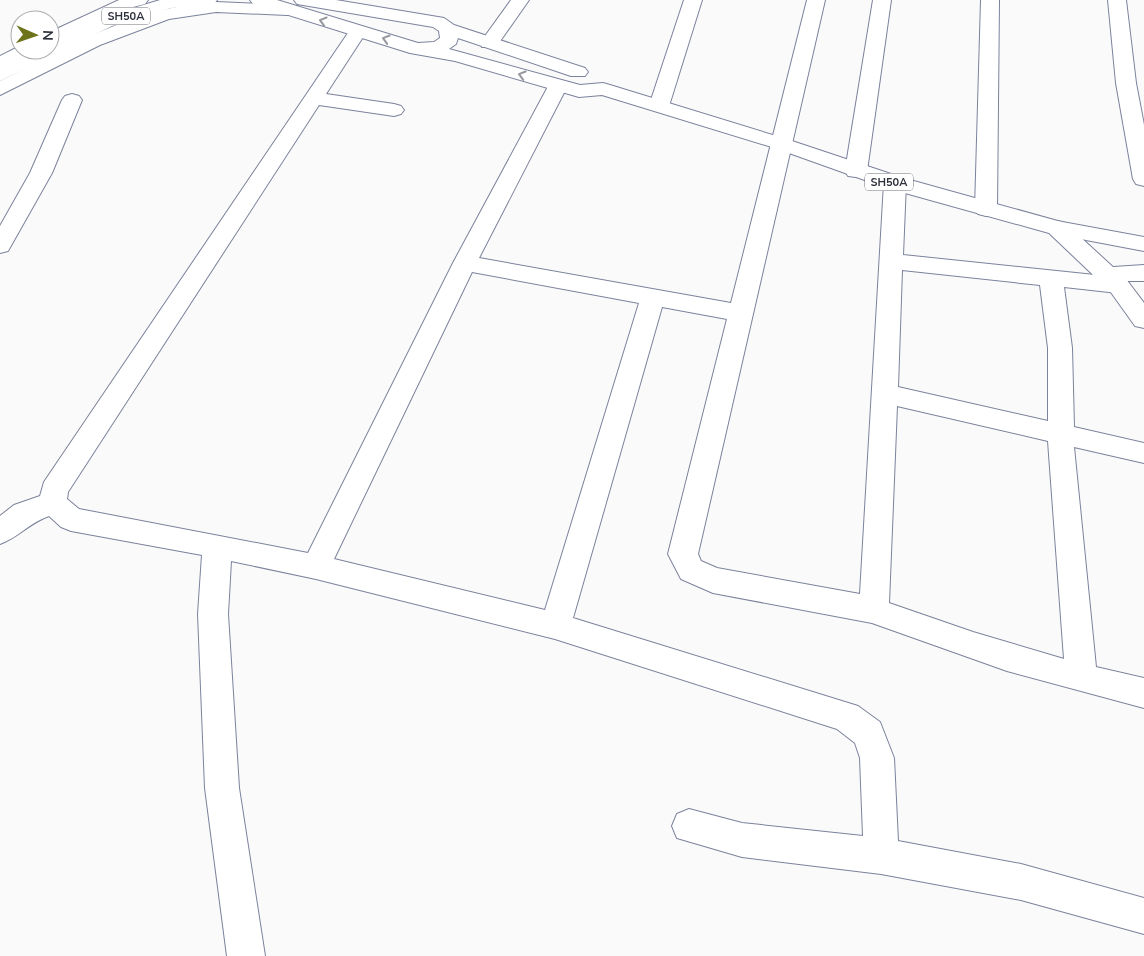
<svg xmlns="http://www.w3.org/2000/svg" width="1144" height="956" font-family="'Nunito Sans',sans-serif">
<rect width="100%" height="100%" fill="#fafafa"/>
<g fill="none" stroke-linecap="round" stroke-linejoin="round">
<defs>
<g id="minor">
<path d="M 119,0 L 148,0 L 145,4 L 133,7 L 50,45 L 50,32 Z"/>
<path d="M 511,0 L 529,0 L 496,47 L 482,47 L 480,43 Z"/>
<path d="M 684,0 L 702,0 L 669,106 L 666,110 L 652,110 L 649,106 Z"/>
<path d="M 807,0 L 825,0 L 698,554 L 701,561 L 717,568 L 860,594 L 884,183 L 887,178 L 895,176 L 903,178 L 906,183 L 903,255 L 1095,275 L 1098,268 L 1144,265 L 1144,281 L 1127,281 L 1130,285 L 1126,291 L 1118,293 L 1064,287 L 1072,348 L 1074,427 L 1144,443 L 1144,463 L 1074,447 L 1096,667 L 1144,678 L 1144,708 L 1007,671 L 872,623 L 713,593 L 681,579 L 668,554 L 727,319 L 662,307 L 573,618 L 858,706 L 880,722 L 894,758 L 898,841 L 1021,864 L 1144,898 L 1144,934 L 1021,900 L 881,874 L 742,857 L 677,838 L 672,826 L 677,814 L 689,809 L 742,823 L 863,836 L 860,758 L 855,743 L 837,729 L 555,639 L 316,579 L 231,561 L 228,614 L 239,788 L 265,956 L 227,956 L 205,788 L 198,614 L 202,555 L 71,531 L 61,527 L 49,516 C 29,523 19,537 0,544 L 0,516 L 14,505 L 40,496 L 44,482 L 352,27 L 364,27 L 367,31 L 326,94 L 394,104 L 401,106 L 404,110 L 401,114 L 394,116 L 319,105 L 68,492 L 67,499 L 79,509 L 308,553 L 453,263 L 551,81 L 565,81 L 568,85 L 479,258 L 731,303 ZM 902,270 L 1040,285 L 1048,348 L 1048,421 L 898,387 ZM 472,272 L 639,303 L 545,610 L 334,559 ZM 897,406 L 1048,441 L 1064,659 L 973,632 L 889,603 Z"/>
<path d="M 873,0 L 891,0 L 867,171 L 864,176 L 856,177 L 848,176 L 845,171 Z"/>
<path d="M 981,0 L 999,0 L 997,209 L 994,214 L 986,216 L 978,214 L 975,209 Z"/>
<path d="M 1108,0 L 1126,0 L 1136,83 L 1144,125 L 1144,186 L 1136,184 L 1133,179 L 1116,83 Z"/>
<path d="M 216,2 L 287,5 L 293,6 L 296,10 L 293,14 L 287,15 L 216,12 L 169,19 L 100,45 L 0,95 L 0,81 C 69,46 137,6 216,2 Z"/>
<path d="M 20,46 L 20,50 L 36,50 L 34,54 L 0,69 L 0,56 Z"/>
<path d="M 72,94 L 79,96 L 82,100 L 52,173 L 8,251 L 0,253 L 0,226 L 30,173 L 62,100 L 65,96 Z"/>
<path d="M 1057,221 L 1144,237 L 1144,251 L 1049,233 L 1046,228 L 1049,223 Z"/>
</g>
<g id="major">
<path d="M 160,0 L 217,0 L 214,4 L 171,8 L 112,26 L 0,81 L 0,67 L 35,50 L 50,50 L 50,43 L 100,18 Z"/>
<path d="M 250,0 L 277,0 L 418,43 L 434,42 L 440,38 L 439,31 L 433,27 L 303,5 L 297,4 L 294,0 L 336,0 L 444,18 L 454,25 L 585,68 L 588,72 L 585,76 L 571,76 L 458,38 L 456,44 L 449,49 L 580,85 L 603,83 L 610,85 L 789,140 L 903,178 L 1065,223 L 1126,279 L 1144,303 L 1144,328 L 1135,326 L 1110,291 L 1049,233 L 887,188 L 775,148 L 602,95 L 579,97 L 455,61 L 410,53 L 253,4 Z"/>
</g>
</defs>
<use href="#minor" stroke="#7c829c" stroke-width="2"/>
<use href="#major" stroke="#7c829c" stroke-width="2"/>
<use href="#minor" fill="#fff" fill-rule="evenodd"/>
<use href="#major" fill="#fff" fill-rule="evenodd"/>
</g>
<defs><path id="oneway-chevron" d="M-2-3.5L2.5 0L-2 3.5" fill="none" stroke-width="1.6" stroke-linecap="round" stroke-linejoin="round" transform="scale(1.25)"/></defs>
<g stroke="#96989e">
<use href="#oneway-chevron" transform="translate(323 21) rotate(-164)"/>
<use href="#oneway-chevron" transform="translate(386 39) rotate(-163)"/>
<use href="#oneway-chevron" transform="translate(522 75) rotate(-164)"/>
</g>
<g text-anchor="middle" stroke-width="4.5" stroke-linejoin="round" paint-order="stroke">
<g fill="#fff" stroke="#6d6f76" stroke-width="1">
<rect x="102" y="7.5" width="48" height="17" rx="4"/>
<rect x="865" y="173.5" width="48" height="17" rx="4"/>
</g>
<g font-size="11" font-weight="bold" fill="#2e313c">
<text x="126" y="20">SH50A</text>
<text x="889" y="186">SH50A</text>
</g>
</g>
<g transform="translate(35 35) rotate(92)"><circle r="24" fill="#ffffff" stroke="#abadb1"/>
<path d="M0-4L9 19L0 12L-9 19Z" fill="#6c731b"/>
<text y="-8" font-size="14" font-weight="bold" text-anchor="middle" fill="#2e313c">N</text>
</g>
</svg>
